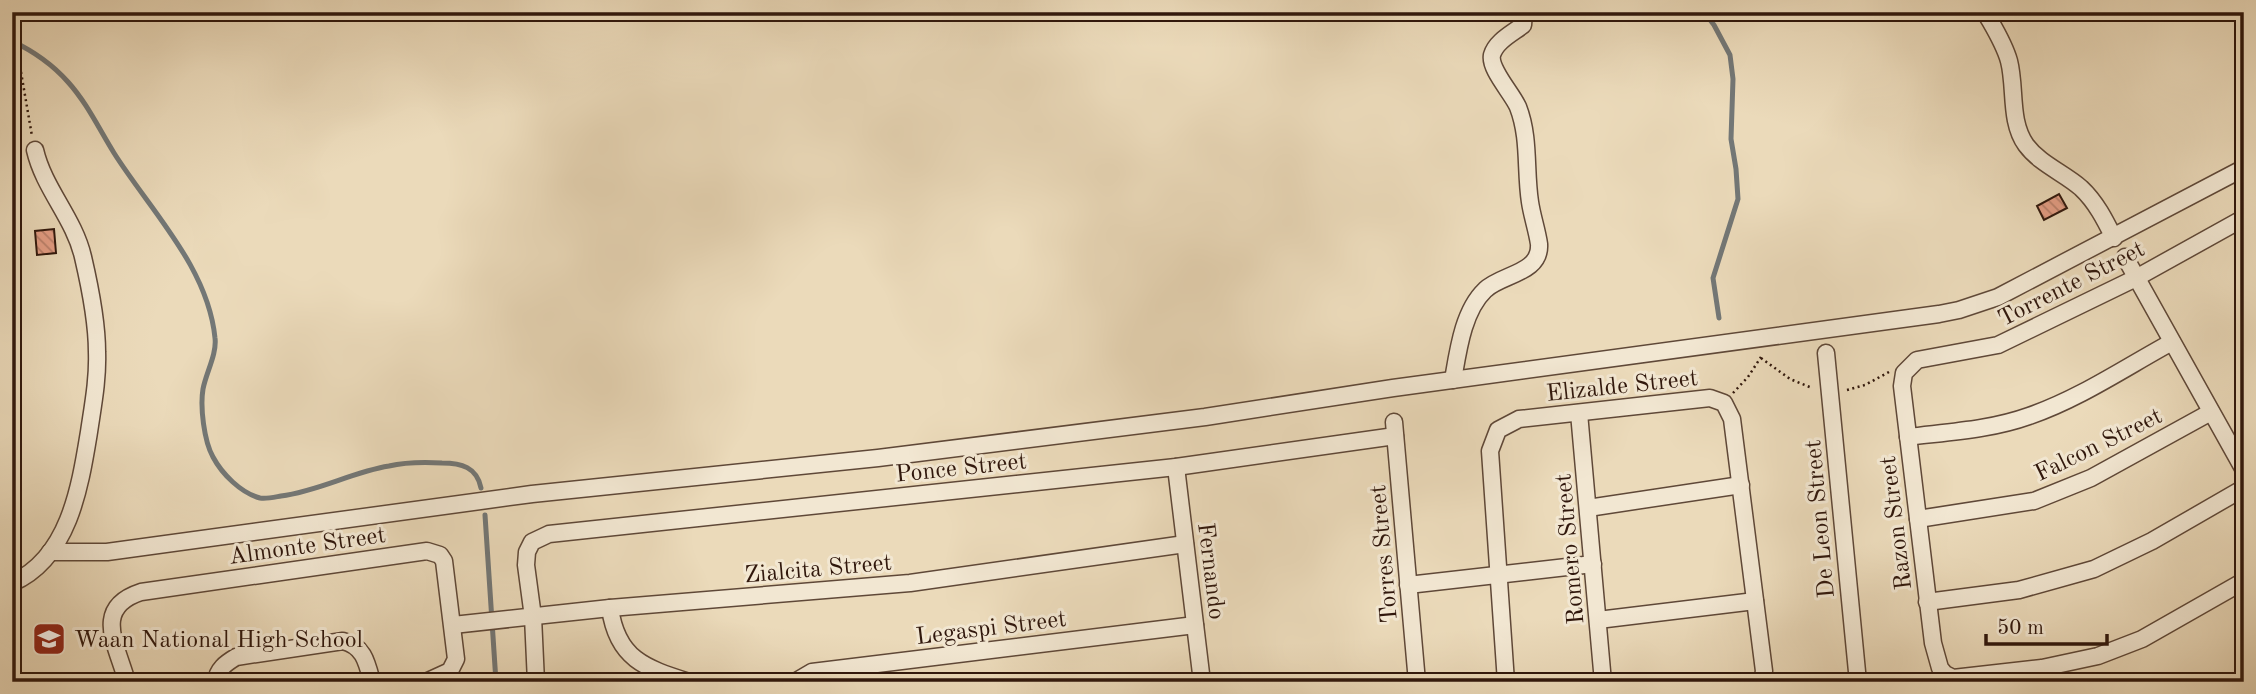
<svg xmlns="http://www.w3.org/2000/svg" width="2256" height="694" font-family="'Old Standard TT',serif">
<defs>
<pattern id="building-back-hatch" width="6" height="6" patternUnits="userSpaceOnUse" patternTransform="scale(1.75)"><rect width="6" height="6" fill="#e59e85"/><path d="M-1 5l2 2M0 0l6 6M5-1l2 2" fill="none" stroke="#ba806b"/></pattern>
</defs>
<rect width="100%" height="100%" fill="#ebdaba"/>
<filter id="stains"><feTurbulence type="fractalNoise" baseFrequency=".00286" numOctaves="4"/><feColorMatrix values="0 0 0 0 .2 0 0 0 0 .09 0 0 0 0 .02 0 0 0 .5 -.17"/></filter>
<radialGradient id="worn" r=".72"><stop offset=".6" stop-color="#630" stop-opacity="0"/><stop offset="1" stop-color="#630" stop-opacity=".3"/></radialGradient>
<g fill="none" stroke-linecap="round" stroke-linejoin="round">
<g stroke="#737776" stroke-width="5">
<path d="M 1704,12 L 1714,25 L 1730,55 L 1733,79 L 1731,139 L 1736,169 L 1738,199 L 1713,278 L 1719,318"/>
<path d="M 12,41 C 33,51 53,65 68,82 C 87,103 99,129 114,153 C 150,210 208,267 215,338 C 217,354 206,373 203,389 C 200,407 204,441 213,457 C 222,474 241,493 260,498 C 267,499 275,497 281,496 C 319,491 352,472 389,466 C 406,462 424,462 442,463 C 461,463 477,467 481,488"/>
<path d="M 485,515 L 496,682"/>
</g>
</g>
<g fill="url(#building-back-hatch)" stroke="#30170c" stroke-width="2">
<path d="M 2059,194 L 2067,208 L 2044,220 L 2037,206 Z"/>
<path d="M 54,229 L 56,253 L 37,255 L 35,231 Z"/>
</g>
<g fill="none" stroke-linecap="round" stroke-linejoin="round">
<defs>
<g id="minor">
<path d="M 1985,12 C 1994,28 2004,43 2009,61 C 2016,88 2009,121 2026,145 C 2040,164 2064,173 2081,188 C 2096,202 2105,220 2114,238"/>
<path d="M 2244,218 L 2136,278 L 1998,345 L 1917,360 L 1904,373 L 1902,386 L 1933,643 L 1940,668 L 1945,674 L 1953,678 L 2042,668 L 2098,656 L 2142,639 L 2244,581"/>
<path d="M 2125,257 L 2244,470"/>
<path d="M 1826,353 L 1858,682"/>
<path d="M 1453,380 C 1458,351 1463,311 1485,290 C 1501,274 1541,274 1539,244 C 1537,230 1532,216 1530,202 C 1525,170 1530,138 1518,107 C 1512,93 1489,69 1492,55 C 1496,41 1513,33 1523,25 L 1524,12"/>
<path d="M 1579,413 L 1603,682"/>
<path d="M 1394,422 L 1417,682"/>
<path d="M 1908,437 C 1948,432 1990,430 2029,416 C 2079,399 2126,367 2172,342"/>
<path d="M 1176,467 L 1202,682"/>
<path d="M 1588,508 L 1741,485"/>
<path d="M 1918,519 L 2034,501 L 2091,478 L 2211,412"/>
<path d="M 50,552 L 107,552 L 532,494 L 878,458 L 1205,417 L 1393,388 L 1939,314 L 1959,310 L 1998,297 L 2244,168"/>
<path d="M 12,583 C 69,558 80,487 89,432 C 93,405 98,379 97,352 C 97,322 90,287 83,257 C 74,218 44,189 35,150"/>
<path d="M 1408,585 L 1593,564"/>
<path d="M 1927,602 L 2019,590 L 2094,569 L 2152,541 L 2244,488"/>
<path d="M 610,608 C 617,659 645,668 689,682"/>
<path d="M 1598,620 L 1755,601"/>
<path d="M 453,625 L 610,608 L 910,583 L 1185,544"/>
<path d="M 127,682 C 117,645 92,608 141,592 L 427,551 L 440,555 L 444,561 L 456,659 L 450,671 L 426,682"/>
<path d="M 216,682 C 217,669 226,663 236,657 L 343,641 C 364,646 367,663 372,682"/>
<path d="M 536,682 L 533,617 L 526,565 L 527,552 L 532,542 L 549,534 L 1176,467 L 1395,436"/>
<path d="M 795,682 L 812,672 L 1195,625"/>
<path d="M 1506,682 L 1490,451 L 1498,430 L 1519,419 L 1710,398 L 1724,403 L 1732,419 L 1764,671 L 1762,682"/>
</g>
</defs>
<use href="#minor" stroke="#5f4838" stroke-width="19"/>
<g stroke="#30170c" stroke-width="2.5" stroke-dasharray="2 3.5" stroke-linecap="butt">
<path d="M 16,12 L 16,43 L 32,136"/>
<path d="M 1761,358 L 1790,379 L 1812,388"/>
<path d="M 1847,390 L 1865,385 L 1889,372"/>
<path d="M 1733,393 L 1748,377 L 1761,357"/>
</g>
<use href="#minor" stroke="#f2e7d2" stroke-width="16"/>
</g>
<defs>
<symbol id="school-square" viewBox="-11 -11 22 22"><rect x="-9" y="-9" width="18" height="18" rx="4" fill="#8f2418" stroke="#f2e7d2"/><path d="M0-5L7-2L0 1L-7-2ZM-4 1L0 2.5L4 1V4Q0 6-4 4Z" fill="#fff"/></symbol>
</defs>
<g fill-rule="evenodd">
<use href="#school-square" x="30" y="620" width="38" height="38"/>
</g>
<g text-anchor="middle" stroke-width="6" stroke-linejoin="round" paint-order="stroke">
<g font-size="24" fill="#30170c" stroke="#f2e7d2">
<text transform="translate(2071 283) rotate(-27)" y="8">Torrente Street</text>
<text transform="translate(1622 385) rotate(-6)" y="8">Elizalde Street</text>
<text transform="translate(2098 444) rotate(-26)" y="8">Falcon Street</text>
<text transform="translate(961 467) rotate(-6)" y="8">Ponce Street</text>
<text transform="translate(1819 519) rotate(-95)" y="8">De Leon Street</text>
<text transform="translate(1895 523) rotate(-97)" y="8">Razon Street</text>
<text transform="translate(307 545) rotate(-8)" y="8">Almonte Street</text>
<text transform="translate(1569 549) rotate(-95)" y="8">Romero Street</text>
<text transform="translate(1383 554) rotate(-95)" y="8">Torres Street</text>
<text transform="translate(818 568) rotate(-5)" y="8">Zialcita Street</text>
<text transform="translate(1212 571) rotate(83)" y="8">Fernando</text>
<text transform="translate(991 627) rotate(-7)" y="8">Legaspi Street</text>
</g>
<g font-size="24" fill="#30170c" stroke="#f2e7d2" text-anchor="start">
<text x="74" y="647">Waan National High School</text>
</g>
</g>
<rect width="2256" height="694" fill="none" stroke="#ebdaba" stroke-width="42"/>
<rect x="14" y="14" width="2228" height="666" fill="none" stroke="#30170c" stroke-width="3.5"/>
<rect x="21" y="21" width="2214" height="652" fill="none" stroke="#30170c" stroke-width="2"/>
<path d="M1986 634v10h121v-10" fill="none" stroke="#30170c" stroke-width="3.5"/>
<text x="1997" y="634" font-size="21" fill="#30170c" stroke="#f2e7d2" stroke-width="5" paint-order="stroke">50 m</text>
<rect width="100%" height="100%" filter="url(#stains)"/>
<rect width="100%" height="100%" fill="url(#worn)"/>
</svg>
